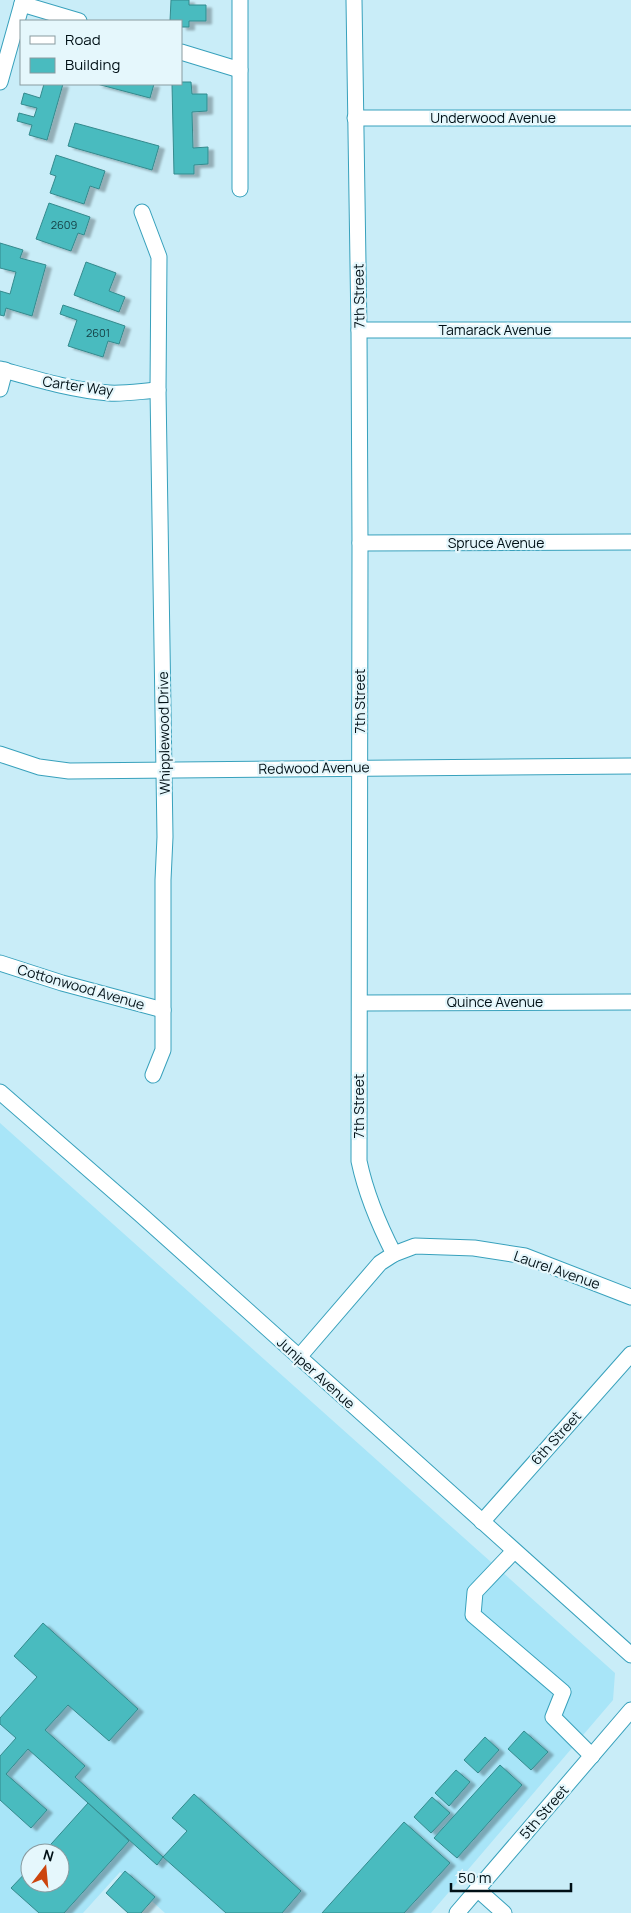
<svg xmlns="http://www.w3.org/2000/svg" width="631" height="1913" font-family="Manrope,sans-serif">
<defs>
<filter id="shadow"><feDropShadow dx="5.5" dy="3" stdDeviation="1" flood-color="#0004"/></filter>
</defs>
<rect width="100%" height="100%" fill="#c9edf8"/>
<path fill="#a8e5f8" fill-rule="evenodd" d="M 0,1123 L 615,1673 L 613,1700 L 431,1913 L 165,1913 L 120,1872 L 83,1913 L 0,1913 ZM 30,1853 L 60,1853 L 60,1883 L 30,1883 Z"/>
<g fill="#49bbbf" stroke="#348a8d" filter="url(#shadow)">
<path d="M 171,0 L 189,0 L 189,5 L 206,5 L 206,21 L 189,21 L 189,27 L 181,27 L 181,21 L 170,21 Z"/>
<path d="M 181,82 L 191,82 L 192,94 L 207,94 L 207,111 L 192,112 L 193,148 L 208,147 L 208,164 L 194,165 L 194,174 L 174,174 L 172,84 L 181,84 Z"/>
<path d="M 44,84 L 63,84 L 47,140 L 29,135 L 32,125 L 17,121 L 19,113 L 34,117 L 37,108 L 21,104 L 24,93 L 40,98 Z"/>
<path d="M 97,84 L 154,84 L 150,98 Z"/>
<path d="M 75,123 L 159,146 L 152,170 L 68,146 Z"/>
<path d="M 56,155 L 105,171 L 99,189 L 90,186 L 84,204 L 50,193 L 56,176 L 50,174 Z"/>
<path d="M 49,203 L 90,217 L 84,235 L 78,233 L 71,251 L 36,239 Z"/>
<path d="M 0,243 L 23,250 L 20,258 L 46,265 L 32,316 L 6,308 L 4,316 L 0,315 L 0,291 L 10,294 L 16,272 L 0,268 Z"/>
<path d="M 86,262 L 116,273 L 109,291 L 125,297 L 119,312 L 74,295 Z"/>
<path d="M 63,305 L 125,326 L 119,344 L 108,341 L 103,357 L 68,346 L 77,320 L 60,314 Z"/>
<path d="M 43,1623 L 138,1709 L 109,1741 L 68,1705 L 45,1730 L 85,1766 L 75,1777 L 163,1857 L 157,1865 L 28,1749 L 6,1774 L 47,1810 L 31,1828 L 0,1800 L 0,1756 L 16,1738 L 0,1724 L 0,1718 L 37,1677 L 14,1656 Z"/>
<path d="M 524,1731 L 548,1752 L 531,1770 L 508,1749 Z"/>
<path d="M 485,1737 L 499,1750 L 478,1773 L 464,1760 Z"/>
<path d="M 500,1765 L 522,1785 L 457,1858 L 434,1838 Z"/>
<path d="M 456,1770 L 470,1782 L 449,1806 L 435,1793 Z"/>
<path d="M 194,1794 L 301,1891 L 282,1913 L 226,1913 L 163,1857 L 187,1831 L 172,1818 Z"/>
<path d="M 432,1797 L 450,1813 L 431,1833 L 414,1817 Z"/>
<path d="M 88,1803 L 129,1841 L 64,1913 L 39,1913 L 11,1888 L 30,1868 L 30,1883 L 60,1883 L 60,1853 L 43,1853 Z"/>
<path d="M 404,1822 L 450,1863 L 404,1913 L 322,1913 Z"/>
<path d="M 125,1871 L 155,1897 L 141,1913 L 128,1913 L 106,1893 Z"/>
</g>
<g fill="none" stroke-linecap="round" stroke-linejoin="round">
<defs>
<g id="minor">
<path d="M 354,0 L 359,330 L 360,543 L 359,1161 C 366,1194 378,1223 394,1254"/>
<path d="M 22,4 L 79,21"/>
<path d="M 181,52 L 240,70"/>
<path d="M 0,82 L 23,0"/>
<path d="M 355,118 L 631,118"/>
<path d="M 240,189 L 240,0"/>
<path d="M 142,212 L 159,257 L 158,390 L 165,837 L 163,880 L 163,1050 L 153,1075"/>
<path d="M 359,330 L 631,330"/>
<path d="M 0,369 C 36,379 71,390 109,393 C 125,394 142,391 158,390"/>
<path d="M 0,389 L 5,370"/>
<path d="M 360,543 L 631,542"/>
<path d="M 0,754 L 39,767 L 69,771 L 631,766"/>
<path d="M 0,963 L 62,983 L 163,1010"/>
<path d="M 360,1003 L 631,1002"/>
<path d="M 0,1092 L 140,1214 L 631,1655"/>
<path d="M 299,1357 L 380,1263 L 394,1254 L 415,1246 L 474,1248 L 525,1256 L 631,1297"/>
<path d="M 482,1522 L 631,1354"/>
<path d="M 514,1551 L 475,1592 L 473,1615 L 563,1692 L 553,1717 L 592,1756"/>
<path d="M 477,1889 L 504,1913"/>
<path d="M 457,1913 L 631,1710"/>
</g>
</defs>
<use href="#minor" stroke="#38a1bc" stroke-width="17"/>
<use href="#minor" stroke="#fff" stroke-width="15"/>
</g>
<g text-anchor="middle" stroke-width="4.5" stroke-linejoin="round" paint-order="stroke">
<g font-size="11" fill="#123b40">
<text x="64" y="229">2609</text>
<text x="98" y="337">2601</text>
</g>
<g font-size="14" fill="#001016" stroke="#e5f7fc">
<text x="493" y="123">Underwood Avenue</text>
<text transform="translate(359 296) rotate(-91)" y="5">7th Street</text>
<text x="495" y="335">Tamarack Avenue</text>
<text transform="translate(78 386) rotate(8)" y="5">Carter Way</text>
<text x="496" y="548">Spruce Avenue</text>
<text transform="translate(360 701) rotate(-90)" y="5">7th Street</text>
<text transform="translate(164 733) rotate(-91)" y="5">Whipplewood Drive</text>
<text transform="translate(314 768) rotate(-1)" y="5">Redwood Avenue</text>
<text transform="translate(81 987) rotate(16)" y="5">Cottonwood Avenue</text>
<text x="495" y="1007">Quince Avenue</text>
<text transform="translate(359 1106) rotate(-90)" y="5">7th Street</text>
<text transform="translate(557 1270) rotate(19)" y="5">Laurel Avenue</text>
<text transform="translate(316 1373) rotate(42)" y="5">Juniper Avenue</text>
<text transform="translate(556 1438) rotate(-48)" y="5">6th Street</text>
<text transform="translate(544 1812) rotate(-49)" y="5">5th Street</text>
</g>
</g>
<rect x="20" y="20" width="162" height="65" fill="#e5f7fc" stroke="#899ba0"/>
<rect x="30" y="36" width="25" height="8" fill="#ffffff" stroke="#899ba0"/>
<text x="65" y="45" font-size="15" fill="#001016">Road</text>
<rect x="30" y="58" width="25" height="15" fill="#49bbbf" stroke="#899ba0"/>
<text x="65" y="70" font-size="15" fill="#001016">Building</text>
<g transform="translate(45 1868) rotate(16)"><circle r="24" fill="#e5f7fc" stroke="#899ba0"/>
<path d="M0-4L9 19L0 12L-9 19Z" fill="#cc450e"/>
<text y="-8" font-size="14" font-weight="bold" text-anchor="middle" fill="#001016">N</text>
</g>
<path d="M451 1883v8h120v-8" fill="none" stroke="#001016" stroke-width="2.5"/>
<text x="458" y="1883" font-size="15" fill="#001016" stroke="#e5f7fc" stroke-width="4" paint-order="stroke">50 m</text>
</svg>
